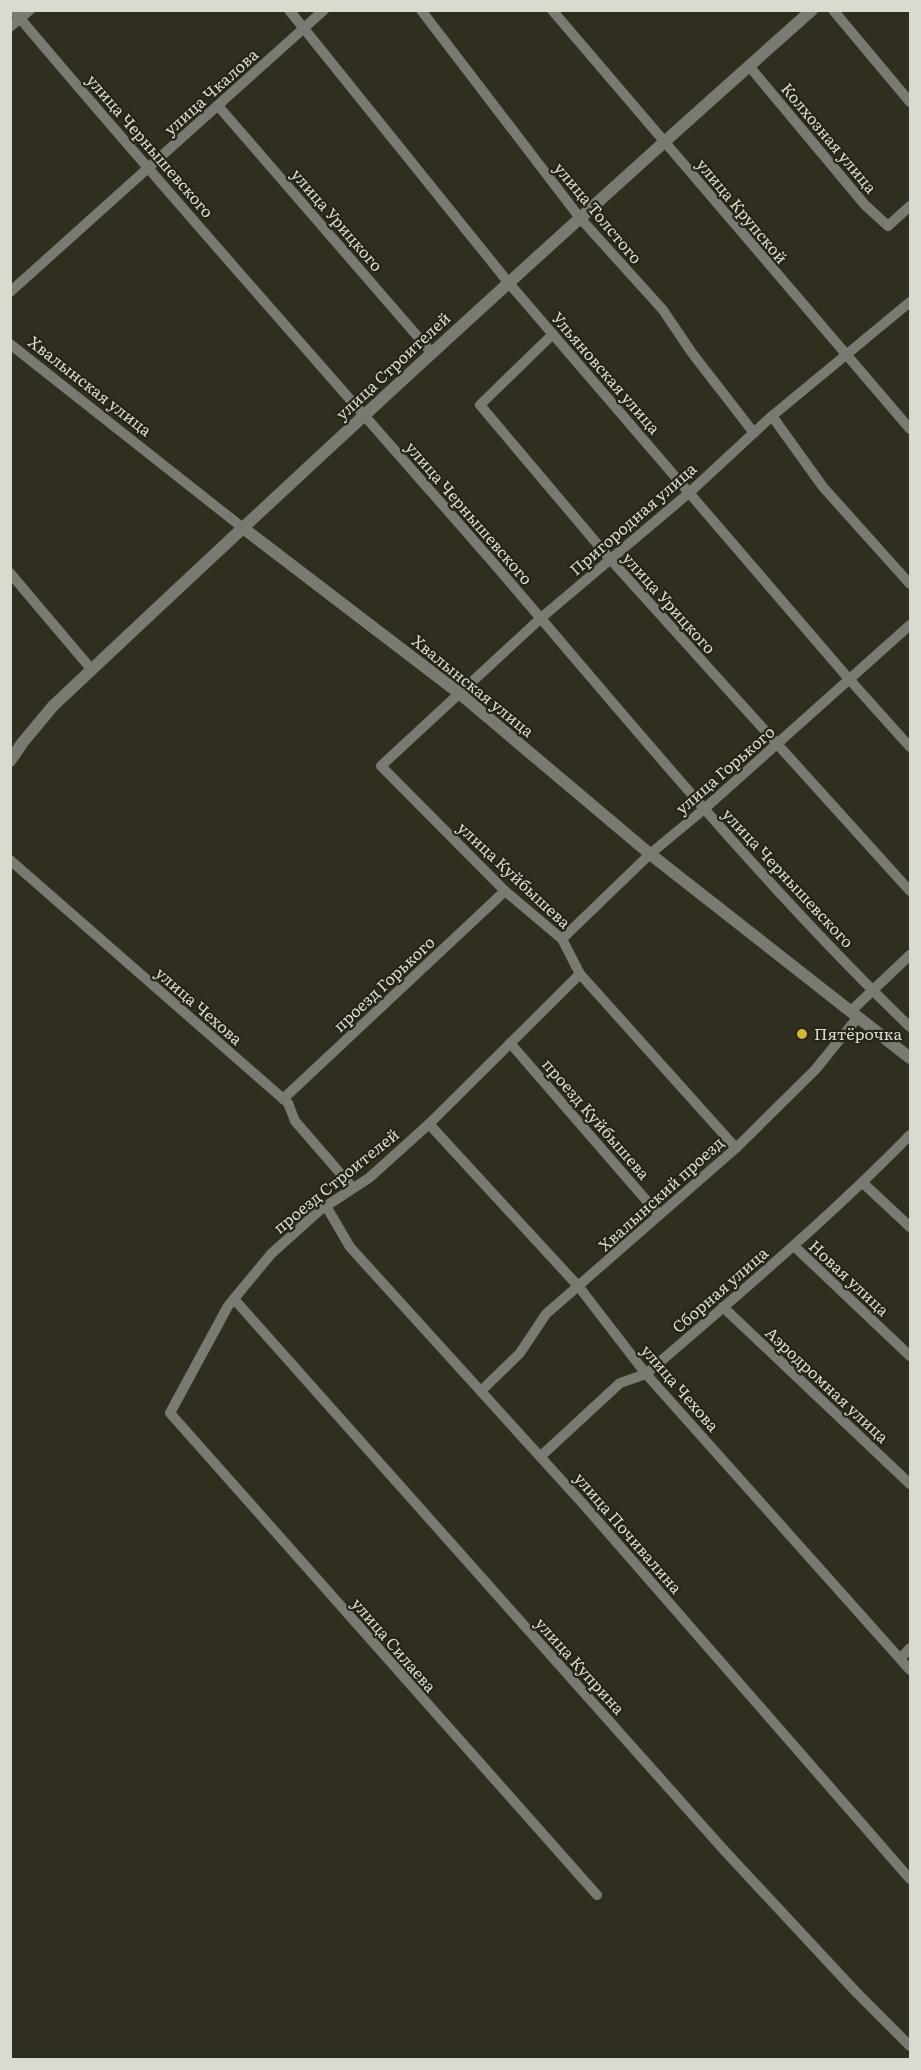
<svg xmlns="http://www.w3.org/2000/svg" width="921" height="2070" font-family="Literata,serif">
<rect width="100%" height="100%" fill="#302e1f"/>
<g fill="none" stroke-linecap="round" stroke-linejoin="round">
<g stroke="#7b7a72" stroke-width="10">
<path d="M 13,10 C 171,198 335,381 496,566 C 631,723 761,883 910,1027"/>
<path d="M 289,10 L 508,282 L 849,679 L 910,747"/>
<path d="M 421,10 L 580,218 L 663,310 L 692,353 L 754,433"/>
<path d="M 552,10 L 910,429"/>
<path d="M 833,10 L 910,102"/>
<path d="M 10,27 L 30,10"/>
<path d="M 749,66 L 865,205 L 888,226 L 910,206"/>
<path d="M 219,107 L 432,353"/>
<path d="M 10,292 L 324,10"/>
<path d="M 553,334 L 480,405 L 610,559 L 910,891"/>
<path d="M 10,344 L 243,528"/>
<path d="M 772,416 L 823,487 L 910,584"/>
<path d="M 10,573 L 92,670"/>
<path d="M 10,860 L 288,1103 L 295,1121 L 353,1188"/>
<path d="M 562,939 L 650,854 L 703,810 L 910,625"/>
<path d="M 580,974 L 429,1124 L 369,1178 L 320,1210 L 271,1254 L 228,1306 L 170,1413 L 597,1895"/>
<path d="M 851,1011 L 910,955"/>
<path d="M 510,1043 L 659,1215"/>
<path d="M 283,1099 L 505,891"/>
<path d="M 429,1124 L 579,1287 L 646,1374 L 910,1670"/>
<path d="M 736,1148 L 580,974 L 562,939 L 505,891 L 381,766 L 541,618 L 690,492 L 772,416 L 910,302"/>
<path d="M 863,1183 L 910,1227"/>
<path d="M 326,1206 L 350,1247 L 584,1505 L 910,1879"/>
<path d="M 794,1246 L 910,1356"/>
<path d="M 234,1299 L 723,1849 L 857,1993 L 910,2046"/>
<path d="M 723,1307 L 910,1484"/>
<path d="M 481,1391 L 520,1353 L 546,1314 L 736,1148 L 815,1070 L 858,1017"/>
<path d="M 541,1456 L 620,1383 L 646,1374 C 736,1296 827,1220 910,1135"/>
<path d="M 901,1658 L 910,1648"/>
</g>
<g stroke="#7b7a72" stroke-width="12">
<path d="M 243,528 L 459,693 L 650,854 L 910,1058"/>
<path d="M 10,761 L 23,742 L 53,706 C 303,470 555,238 812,10"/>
</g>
</g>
<circle fill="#cfb837" stroke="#262416" stroke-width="2" cx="802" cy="1034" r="6"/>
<g text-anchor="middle" stroke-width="4.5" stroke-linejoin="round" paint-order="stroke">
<g font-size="16" fill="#dbdad1" stroke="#262416">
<text transform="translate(211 92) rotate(-42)" y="6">улица Чкалова</text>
<text transform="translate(829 138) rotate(50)" y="6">Колхозная улица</text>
<text transform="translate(150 146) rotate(49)" y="6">улица Чернышевского</text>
<text transform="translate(742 211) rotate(50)" y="6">улица Крупской</text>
<text transform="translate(598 213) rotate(50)" y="6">улица Толстого</text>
<text transform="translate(337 220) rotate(49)" y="6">улица Урицкого</text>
<text transform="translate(393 366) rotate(-43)" y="6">улица Строителей</text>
<text transform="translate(606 373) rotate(49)" y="6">Ульяновская улица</text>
<text transform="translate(90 386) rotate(38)" y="6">Хвалынская улица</text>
<text transform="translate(469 513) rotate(49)" y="6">улица Чернышевского</text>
<text transform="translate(633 519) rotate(-41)" y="6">Пригородная улица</text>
<text transform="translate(669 603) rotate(48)" y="6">улица Урицкого</text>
<text transform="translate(473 686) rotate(39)" y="6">Хвалынская улица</text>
<text transform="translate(725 770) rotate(-41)" y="6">улица Горького</text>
<text transform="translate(514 875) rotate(43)" y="6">улица Куйбышева</text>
<text transform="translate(788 878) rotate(47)" y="6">улица Чернышевского</text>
<text transform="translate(384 984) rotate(-43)" y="6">проезд Горького</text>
<text transform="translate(199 1006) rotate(41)" y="6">улица Чехова</text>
<text transform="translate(596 1119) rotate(49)" y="6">проезд Куйбышева</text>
<text transform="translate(336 1181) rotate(-39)" y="6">проезд Строителей</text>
<text transform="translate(661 1194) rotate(-42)" y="6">Хвалынский проезд</text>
<text transform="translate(849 1278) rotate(43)" y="6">Новая улица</text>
<text transform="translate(720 1290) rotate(-41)" y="6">Сборная улица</text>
<text transform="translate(827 1385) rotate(43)" y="6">Аэродромная улица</text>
<text transform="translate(680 1388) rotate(49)" y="6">улица Чехова</text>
<text transform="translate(628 1533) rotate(49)" y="6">улица Почивалина</text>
<text transform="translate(394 1645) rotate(49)" y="6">улица Силаева</text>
<text transform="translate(580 1666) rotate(48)" y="6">улица Куприна</text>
</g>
<g font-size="16" fill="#dbdad1" stroke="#262416" text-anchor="start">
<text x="814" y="1040">Пятёрочка</text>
</g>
</g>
<rect width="921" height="2070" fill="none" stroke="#dbdad1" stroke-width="24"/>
</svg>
